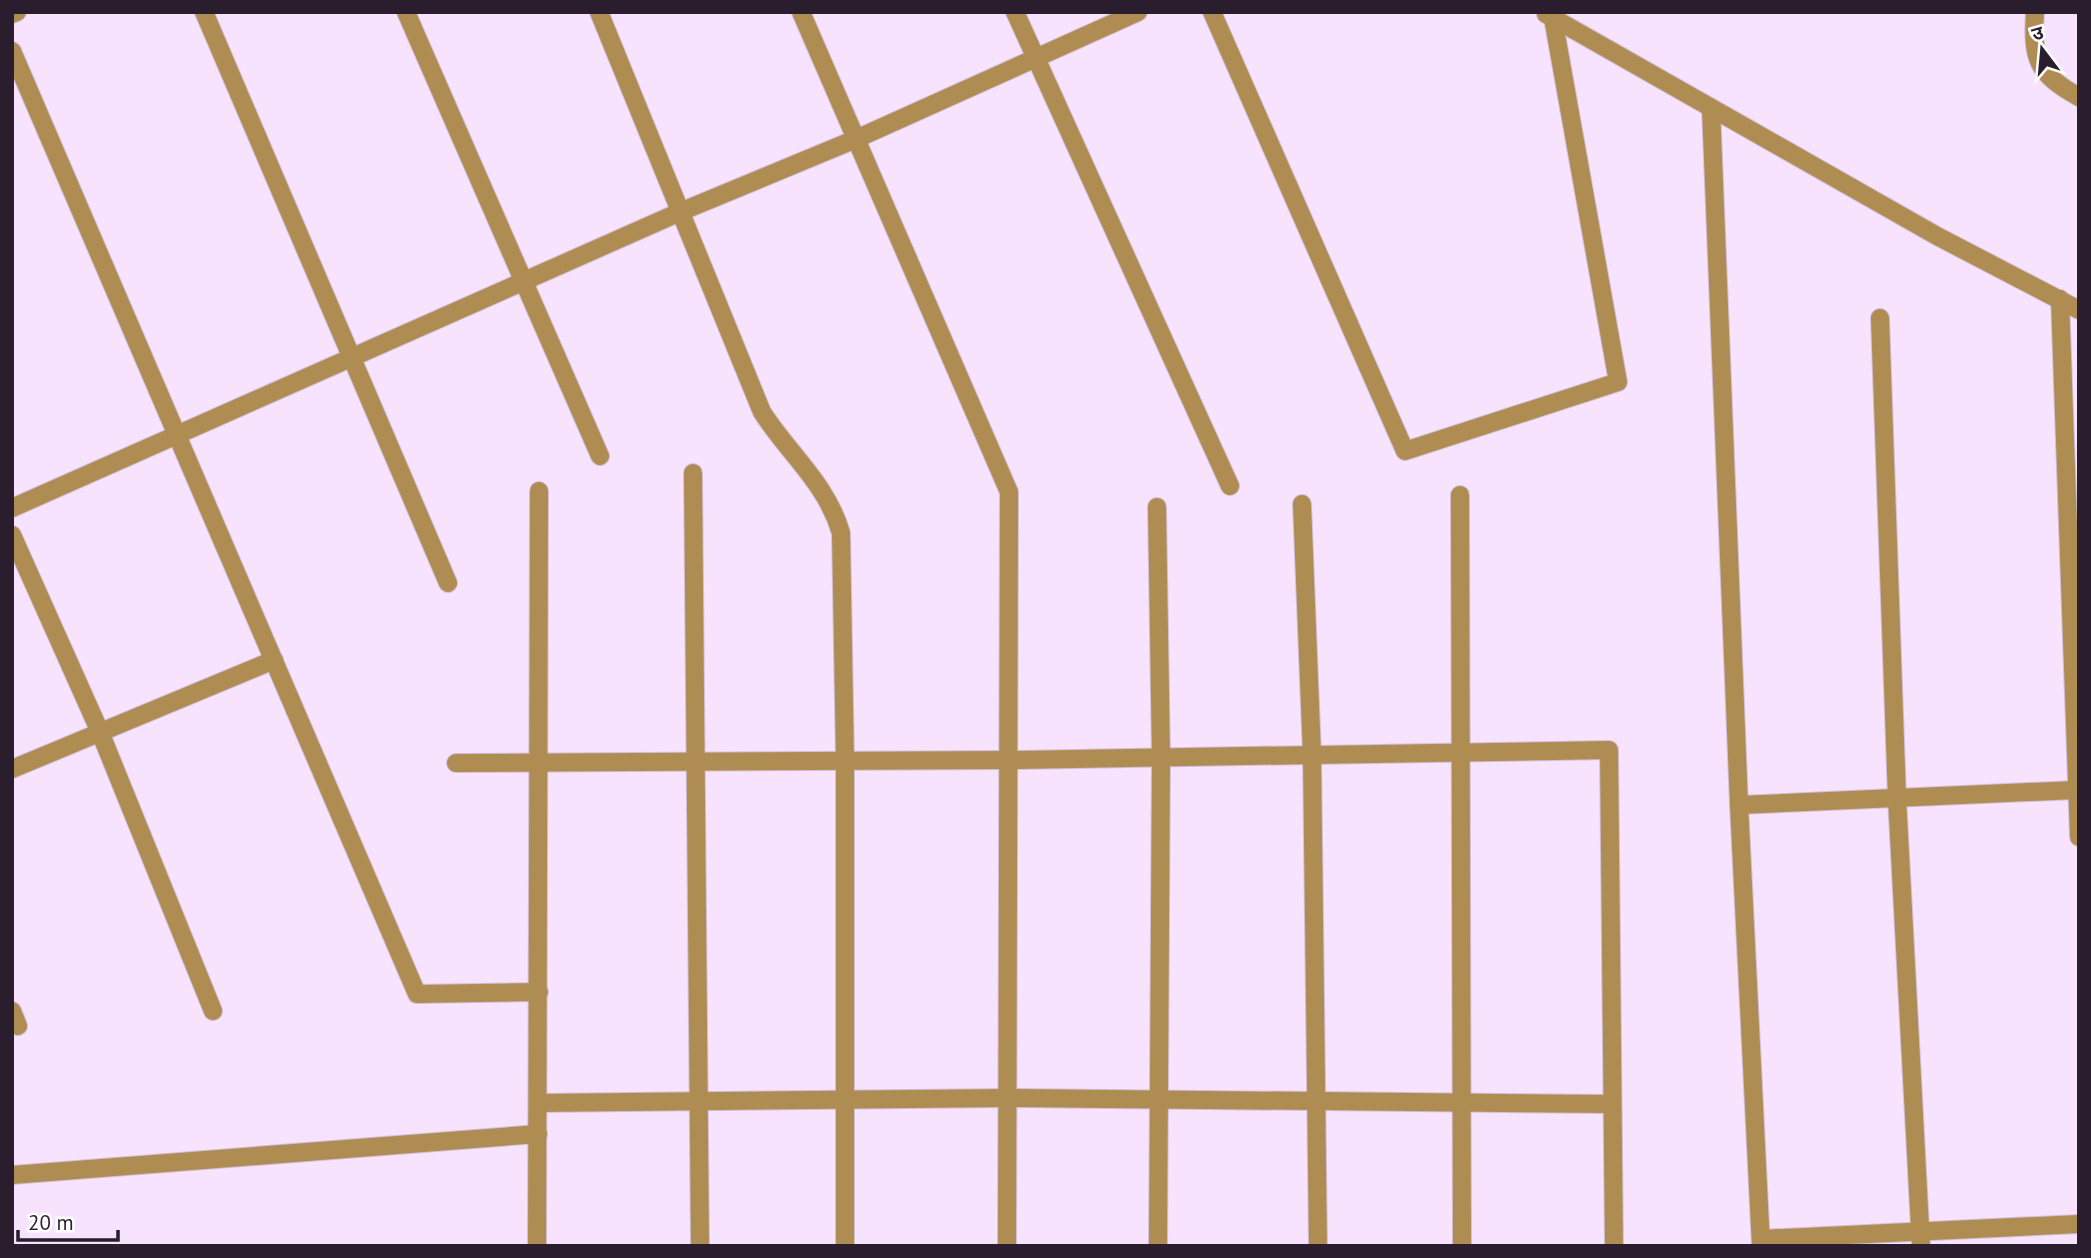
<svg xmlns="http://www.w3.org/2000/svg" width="2091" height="1258" font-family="'PT Sans','Noto Sans Devanagari',sans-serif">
<rect width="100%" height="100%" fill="#f7e3fd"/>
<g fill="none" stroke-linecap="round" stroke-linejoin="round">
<defs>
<g id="minor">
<path d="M 204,12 L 448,583"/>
<path d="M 406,12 L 600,456"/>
<path d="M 599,12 L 762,412 C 789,454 827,484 841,533 L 845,761 L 845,1246"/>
<path d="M 801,12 L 1009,492 L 1007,1246"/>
<path d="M 1015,12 L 1230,486"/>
<path d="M 1212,12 L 1405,451 L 1618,382 L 1553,18"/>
<path d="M 2035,12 C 2032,59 2037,74 2079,97"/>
<path d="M 12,14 L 17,12"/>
<path d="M 1546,14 L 1937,236 L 2079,310"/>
<path d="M 12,51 L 417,994 L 539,992"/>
<path d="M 1711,108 L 1739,805 L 1761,1246"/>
<path d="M 2060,299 L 2079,837"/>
<path d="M 1880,318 L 1897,798 L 1921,1246"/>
<path d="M 693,473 L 700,1246"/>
<path d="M 1460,495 L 1462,1246"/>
<path d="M 1302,504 L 1312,755 L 1318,1246"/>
<path d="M 1157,507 L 1161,757 L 1158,1246"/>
<path d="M 12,508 L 680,212 L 856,139 L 1138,12"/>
<path d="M 12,535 L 100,732 L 213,1011"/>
<path d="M 456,763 L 1009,760 L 1609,750 L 1614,1246"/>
<path d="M 12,769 L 274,660"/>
<path d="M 1739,805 L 2075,790"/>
<path d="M 12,1011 L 18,1026"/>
<path d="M 538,1103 L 1007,1098 L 1612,1104"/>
<path d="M 12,1175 L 538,1134"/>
<path d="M 1761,1239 L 2079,1224"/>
<path d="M 537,1246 L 539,491"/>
</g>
</defs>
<use href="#minor" stroke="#d2c0d8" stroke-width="20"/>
<use href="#minor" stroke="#af8c52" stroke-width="18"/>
</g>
<rect width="2091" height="1258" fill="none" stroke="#2a1e2e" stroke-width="28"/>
<g transform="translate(2042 49) rotate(344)" stroke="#ffffff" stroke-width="5" paint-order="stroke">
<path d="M0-5L12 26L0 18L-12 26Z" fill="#2a1e2e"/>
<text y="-10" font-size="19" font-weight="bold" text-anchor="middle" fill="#2a1e2e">उ</text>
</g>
<path d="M18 1230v10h100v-10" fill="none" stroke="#2a1e2e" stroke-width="3.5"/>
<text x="28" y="1230" font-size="21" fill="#2a1e2e" stroke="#ffffff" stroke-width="5" paint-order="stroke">20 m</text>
</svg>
